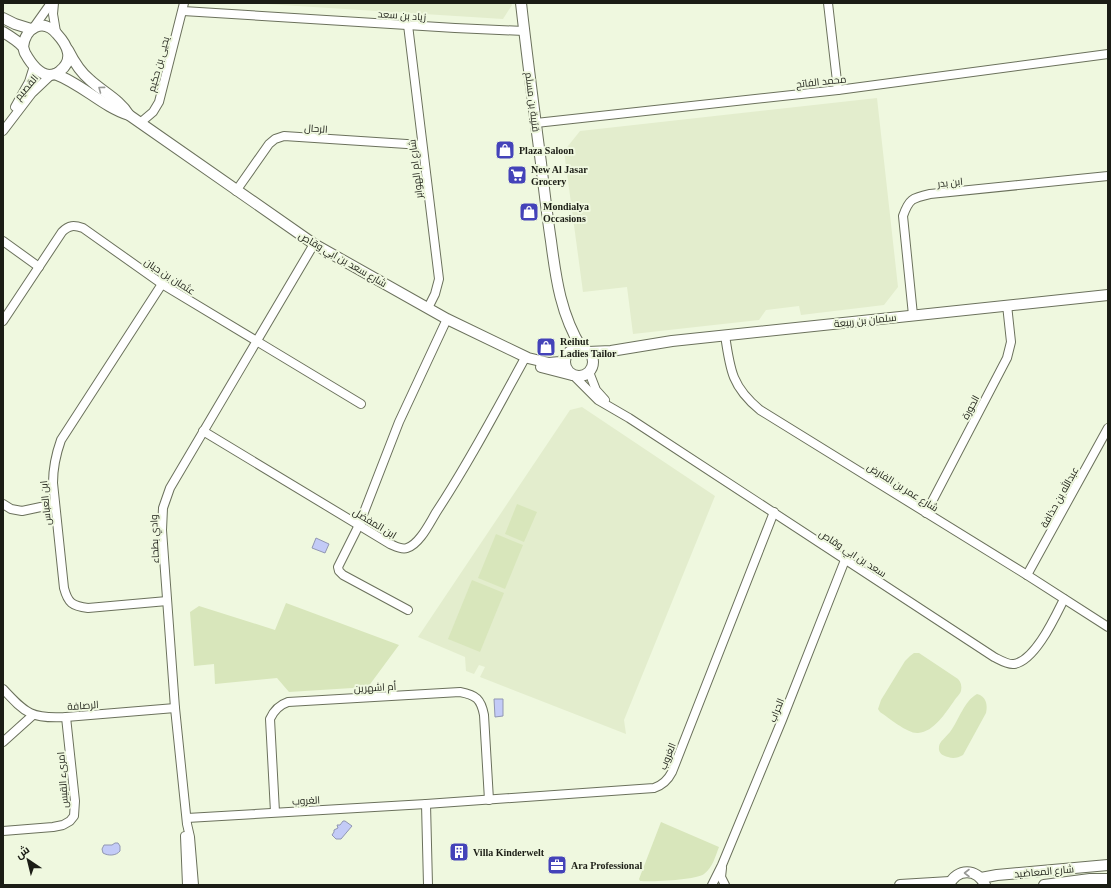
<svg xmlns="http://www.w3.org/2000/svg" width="1111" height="888" font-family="'Times New Roman',Cairo,serif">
<rect width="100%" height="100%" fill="#eff8df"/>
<g fill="#e3edcd">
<path d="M 249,3 L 511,3 L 512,5 L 503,19 Z"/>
<path d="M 877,98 L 898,287 L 884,305 L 801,315 L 799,306 L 766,310 L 759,320 L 633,334 L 627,287 L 583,292 L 564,151 L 580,131 Z"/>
<path d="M 582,407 L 715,496 L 624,720 L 626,734 L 480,677 L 485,667 L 479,665 L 474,674 L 466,671 L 465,657 L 418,637 L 570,410 Z"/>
</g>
<g fill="#d8e6bb">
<path d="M 517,504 L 537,512 L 524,542 L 505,534 Z"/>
<path d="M 496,534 L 523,545 L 505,589 L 478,578 Z"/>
<path d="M 472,580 L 504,593 L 480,652 L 448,639 Z"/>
<path d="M 286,603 L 399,645 L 368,687 L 289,692 L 277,678 L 215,684 L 214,664 L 194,666 L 190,612 L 199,606 L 275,630 Z"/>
<path d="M 914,653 L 919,653 L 958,679 C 961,682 962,686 961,691 C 960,694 956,698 954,701 C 946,712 934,732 918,733 C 908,734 889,718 880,712 L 878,709 L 881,700 L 905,661 L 910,656 Z"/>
<path d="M 977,694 C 986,696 988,705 986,713 L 963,755 C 958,758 953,759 948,757 C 943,756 938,753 939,747 C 939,742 947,736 950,732 C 959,720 964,701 977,694 Z"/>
<path d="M 661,822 L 719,847 C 715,857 713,867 704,874 C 696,880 651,882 640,881 L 639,879 Z"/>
</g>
<g fill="#c3cbf7" stroke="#9197b3">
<path d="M 316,538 L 329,544 L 325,553 L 312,548 Z"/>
<path d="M 494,699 L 503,699 L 503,716 L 495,717 Z"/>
<path d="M 343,821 L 345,821 L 352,826 L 341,839 L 336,839 L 332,835 L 334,832 L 334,830 L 338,828 L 337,825 L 340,825 Z"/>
<path d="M 115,843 L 118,843 L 120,846 L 120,851 C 116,856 108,856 103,853 L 102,849 L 104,845 L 112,845 Z"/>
</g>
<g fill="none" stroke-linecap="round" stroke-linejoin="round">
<defs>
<g id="minor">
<path d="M 54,3 L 53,14 L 56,32"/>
<path d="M 828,3 L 838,90"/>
<path d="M 183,11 L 455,28 L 524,31"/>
<path d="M 408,25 L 439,279 L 435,294 L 428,308"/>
<path d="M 34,27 L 51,3"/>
<path d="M 15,107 L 29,82 L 34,66"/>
<path d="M 140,123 L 153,112 L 159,102 L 184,3"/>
<path d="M 536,123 L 838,90 L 1108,54"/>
<path d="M 3,131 L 32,93 L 51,75"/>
<path d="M 236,191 L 269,144 L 275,139 L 284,136 L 422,145"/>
<path d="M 3,241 L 39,267"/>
<path d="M 162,284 L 61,440 C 56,454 53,467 53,483 L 64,588 C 68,603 72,606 88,608 L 167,601"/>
<path d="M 913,315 L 903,216 C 909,199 912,198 930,194 L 1108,176"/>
<path d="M 3,321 L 62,232 C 69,225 74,225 83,228 L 162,284 L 361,404"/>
<path d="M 725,335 C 730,370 732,387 760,410 L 1027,575 L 1108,627"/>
<path d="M 589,372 L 596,390 L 605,400"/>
<path d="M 574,376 L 598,400 L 629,418 L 994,657 C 1000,660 1008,665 1014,664 C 1035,661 1055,617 1064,599"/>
<path d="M 203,431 L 390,544 C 395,546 401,550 407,548 C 420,544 430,522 437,511 C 470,461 497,409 525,358"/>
<path d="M 3,504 L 11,509 L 22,511 L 55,504"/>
<path d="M 926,513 L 1007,358 L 1011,342 L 1007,305"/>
<path d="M 1027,575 L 1108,428"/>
<path d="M 408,610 L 343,575 L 339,571 L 338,567 L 359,525 L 399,422 L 447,319"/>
<path d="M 3,689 C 26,714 32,719 66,717 L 175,708"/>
<path d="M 3,742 L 33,715"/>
<path d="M 426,804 L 428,885"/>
<path d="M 275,812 L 270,719 C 274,710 279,705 288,702 L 460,692 C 476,695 481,699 484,715 L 489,800"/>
<path d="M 187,818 L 426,804 L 654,788 C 663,785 668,780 672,772 L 774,512"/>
<path d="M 3,831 L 53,827 L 63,825 L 70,821 L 74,816 L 75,801 L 66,717"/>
<path d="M 185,836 L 187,885"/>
<path d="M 722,868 L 721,877 L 725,885"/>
<path d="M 194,885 L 190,837 L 187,824 L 175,708 L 162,530 L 163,508 L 170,488 L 314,244"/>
<path d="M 712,885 L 722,865 L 782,720 L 845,560"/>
</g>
<g id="tertiary">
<path d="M 521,3 C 527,56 534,110 541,163 C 544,189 547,215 551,241 C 556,280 561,315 582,349"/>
<path d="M 3,18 L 15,24 L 31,29"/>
<path d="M 3,32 C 8,35 19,42 23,47 C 24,49 24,51 25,53 C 30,62 38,74 49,75 C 54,75 57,74 60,71 C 75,59 67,45 57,34 C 43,17 25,28 23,47"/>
<path d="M 68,50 C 74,62 80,72 90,80 C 103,92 120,100 129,115"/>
<path d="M 55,74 C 82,84 103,107 129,115 L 314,244 L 447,319 L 528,358 L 549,363 L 560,362 L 565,359"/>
<circle cx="579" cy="362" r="14"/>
<path d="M 588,352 L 611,351 L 672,341 L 1108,295"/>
<path d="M 541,367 L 572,375"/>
<path d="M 981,878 L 997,875 L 1108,865"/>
<path d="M 900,885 L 950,882"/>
<path d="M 949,885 C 957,868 977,868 985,885"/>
<path d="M 1044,885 L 1090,879 L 1108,879"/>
</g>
</defs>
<use href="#minor" stroke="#6b715c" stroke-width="10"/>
<use href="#tertiary" stroke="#6b715c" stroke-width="12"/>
<use href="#minor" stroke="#fff" stroke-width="8"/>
<use href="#tertiary" stroke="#fff" stroke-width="10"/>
</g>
<defs><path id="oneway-chevron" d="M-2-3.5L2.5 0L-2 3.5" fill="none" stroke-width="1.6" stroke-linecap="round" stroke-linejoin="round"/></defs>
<g stroke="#989996">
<use href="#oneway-chevron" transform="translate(101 89) rotate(-143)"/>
<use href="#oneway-chevron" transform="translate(967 873) rotate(180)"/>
</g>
<defs>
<symbol id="shop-square" viewBox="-11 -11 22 22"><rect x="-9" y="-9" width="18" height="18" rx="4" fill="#4443b9" stroke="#eff8df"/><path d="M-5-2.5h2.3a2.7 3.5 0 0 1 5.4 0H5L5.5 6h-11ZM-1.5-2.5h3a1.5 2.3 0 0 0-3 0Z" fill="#fff"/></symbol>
<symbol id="supermarket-square" viewBox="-11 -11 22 22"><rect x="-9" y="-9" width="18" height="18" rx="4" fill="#4443b9" stroke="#eff8df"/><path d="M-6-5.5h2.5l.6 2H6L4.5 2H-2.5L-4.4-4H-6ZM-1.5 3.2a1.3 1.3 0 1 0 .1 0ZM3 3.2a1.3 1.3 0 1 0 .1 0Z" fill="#fff"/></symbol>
<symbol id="building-square" viewBox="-11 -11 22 22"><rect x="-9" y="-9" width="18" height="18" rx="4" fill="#4443b9" stroke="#eff8df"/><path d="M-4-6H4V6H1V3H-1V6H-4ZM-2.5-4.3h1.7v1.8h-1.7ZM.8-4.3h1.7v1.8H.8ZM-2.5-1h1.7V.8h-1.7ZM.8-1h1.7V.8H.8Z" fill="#fff"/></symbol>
<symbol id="office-square" viewBox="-11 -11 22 22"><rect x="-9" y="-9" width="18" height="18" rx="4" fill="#4443b9" stroke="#eff8df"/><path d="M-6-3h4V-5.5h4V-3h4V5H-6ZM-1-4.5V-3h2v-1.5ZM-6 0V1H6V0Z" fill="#fff"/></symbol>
</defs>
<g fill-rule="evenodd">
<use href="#shop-square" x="494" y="139" width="22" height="22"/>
<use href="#supermarket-square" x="506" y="164" width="22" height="22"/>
<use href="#shop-square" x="518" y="201" width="22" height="22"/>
<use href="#shop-square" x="535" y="336" width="22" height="22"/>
<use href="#building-square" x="448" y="841" width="22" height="22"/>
<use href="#office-square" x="546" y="854" width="22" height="22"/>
</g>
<g text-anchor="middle" stroke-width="4" stroke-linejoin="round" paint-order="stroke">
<g font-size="10" fill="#1b1d15" stroke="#eff8df">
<text transform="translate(402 15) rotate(4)" y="4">زياد بن سعد</text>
<text transform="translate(158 64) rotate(-75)" y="4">يحيى بن حكيم</text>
<text transform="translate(821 81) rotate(-6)" y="4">محمد الفاتح</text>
<text transform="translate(26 87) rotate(-49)" y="4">القصيم</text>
<text transform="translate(533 102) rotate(83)" y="4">قتيبة بن مسلم</text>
<text transform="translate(316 128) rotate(4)" y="4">الرحال</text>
<text transform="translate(415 169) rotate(-97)" y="4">شارع ام الهوابر</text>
<text transform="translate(950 182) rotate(-6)" y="4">ابن بدر</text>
<text transform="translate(343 259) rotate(30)" y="4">شارع سعد بن ابي وقاص</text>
<text transform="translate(170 276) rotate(33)" y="4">عثمان بن حيان</text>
<text transform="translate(865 320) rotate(-6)" y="4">سلمان بن ربيعة</text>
<text transform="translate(970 407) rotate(-62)" y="4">الحورة</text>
<text transform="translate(903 487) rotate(32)" y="4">شارع عمر بن الفارض</text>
<text transform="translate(1059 497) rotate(-61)" y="4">عبدالله بن حذافة</text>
<text transform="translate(45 503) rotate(-95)" y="4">ابن العباس</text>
<text transform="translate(375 523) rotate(31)" y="4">ابن المفضل</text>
<text transform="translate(154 539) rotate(-92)" y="4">وادي بطحاء</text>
<text transform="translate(853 553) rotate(33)" y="4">سعد بن ابي وقاص</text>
<text transform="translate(375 687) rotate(-3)" y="4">أم اشهرين</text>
<text transform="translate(83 705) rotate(-4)" y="4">الرصافة</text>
<text transform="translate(776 710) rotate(-68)" y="4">الحراب</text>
<text transform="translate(667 756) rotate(-68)" y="4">الغروب</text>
<text transform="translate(62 780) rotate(-94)" y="4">امرىء القيس</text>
<text transform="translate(306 800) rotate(-3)" y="4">الغروب</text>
<text transform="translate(1044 871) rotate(-5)" y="4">شارع المعاضيد</text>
</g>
<g font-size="10" font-weight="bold" fill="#1b1d15" stroke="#eff8df" text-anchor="start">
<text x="519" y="154">Plaza Saloon</text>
<text x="531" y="173">New Al Jasar<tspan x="531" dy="12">Grocery</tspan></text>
<text x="543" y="210">Mondialya<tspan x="543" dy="12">Occasions</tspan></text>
<text x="560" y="345">Reihut<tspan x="560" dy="12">Ladies Tailor</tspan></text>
<text x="473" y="856">Villa Kinderwelt</text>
<text x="571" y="869">Ara Professional</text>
</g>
</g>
<rect width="1111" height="888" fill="none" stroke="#1b1d15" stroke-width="8"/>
<g transform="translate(28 860) rotate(325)" stroke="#eff8df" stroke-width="3" paint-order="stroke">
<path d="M0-3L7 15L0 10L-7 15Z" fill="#1b1d15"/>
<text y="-6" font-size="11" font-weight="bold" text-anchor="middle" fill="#1b1d15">ش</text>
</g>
</svg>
